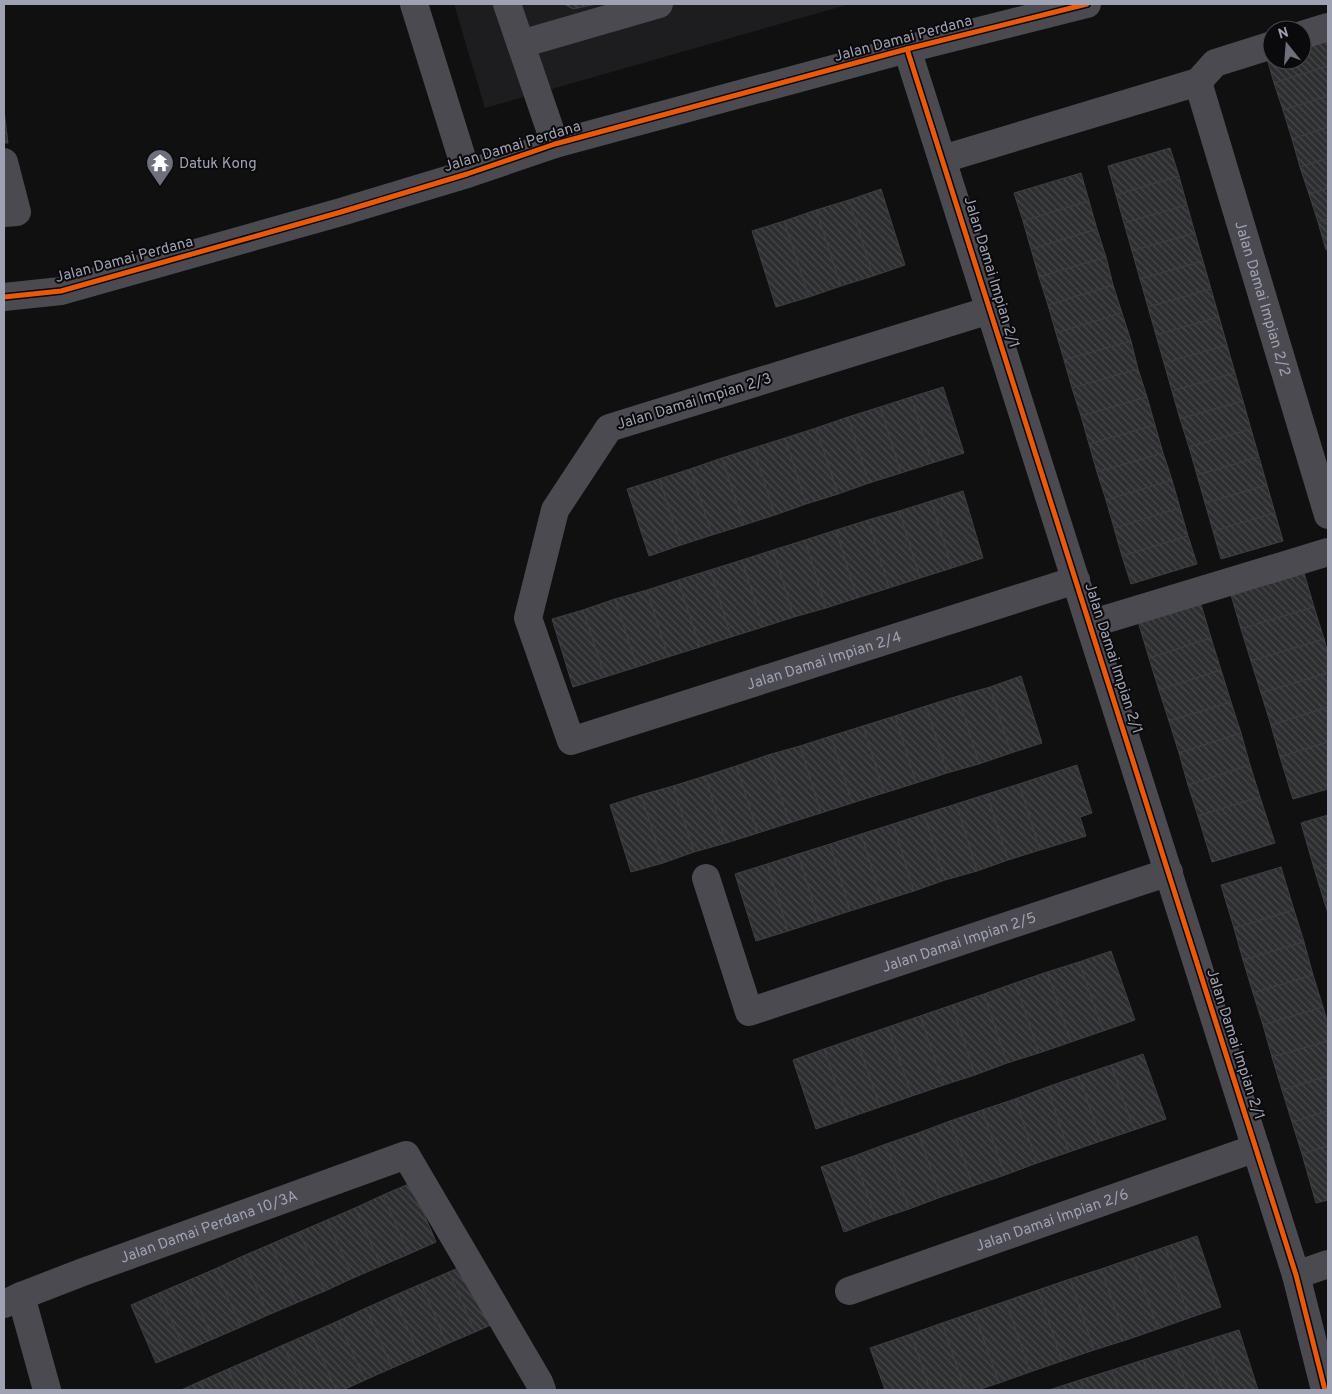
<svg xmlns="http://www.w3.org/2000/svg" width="1332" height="1394" font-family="Overpass,sans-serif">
<defs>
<pattern id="building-back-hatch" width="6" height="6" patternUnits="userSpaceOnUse" patternTransform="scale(1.25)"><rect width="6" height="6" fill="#2d2e30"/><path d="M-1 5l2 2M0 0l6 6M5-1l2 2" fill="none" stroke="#48494c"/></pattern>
</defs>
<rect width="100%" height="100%" fill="#101010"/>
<path fill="#1d1d1f" d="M 454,4 L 850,4 L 485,108 Z"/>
<g fill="url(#building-back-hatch)" stroke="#3e3f44">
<path d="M 564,4 L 596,4 L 573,9 Z"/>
<path d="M 1328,36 L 1328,66 L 1274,83 L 1266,55 L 1272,53 L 1272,60 L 1302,60 L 1302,44 Z"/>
<path d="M 1328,66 L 1328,96 L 1283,110 L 1274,83 Z"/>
<path d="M 1328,96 L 1328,127 L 1292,139 L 1283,110 Z"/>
<path d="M 4,110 L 8,143 L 4,143 Z"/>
<path d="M 1328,127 L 1328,158 L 1300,167 L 1292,139 Z"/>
<path d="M 1170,148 L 1179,176 L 1116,195 L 1108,166 Z"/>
<path d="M 1328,158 L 1328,188 L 1309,194 L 1300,167 Z"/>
<path d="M 1081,173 L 1089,201 L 1023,221 L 1014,193 Z"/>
<path d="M 1179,176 L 1187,205 L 1124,223 L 1116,195 Z"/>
<path d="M 1328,188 L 1328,219 L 1318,222 L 1309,194 Z"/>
<path d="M 881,189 L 905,265 L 873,276 L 849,200 Z"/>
<path d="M 849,200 L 873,276 L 841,286 L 816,210 Z"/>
<path d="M 1089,201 L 1097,229 L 1031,249 L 1023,221 Z"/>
<path d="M 1187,205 L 1195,233 L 1132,251 L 1124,223 Z"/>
<path d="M 816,210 L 841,286 L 809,297 L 784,221 Z"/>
<path d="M 1328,219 L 1328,249 L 1326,250 L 1318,222 Z"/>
<path d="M 784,221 L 809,297 L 776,307 L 752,231 Z"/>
<path d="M 1097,229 L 1106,257 L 1039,277 L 1031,249 Z"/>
<path d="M 1195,233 L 1203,261 L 1140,279 L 1132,251 Z"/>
<path d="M 1106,257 L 1113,285 L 1048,305 L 1039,277 Z"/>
<path d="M 1203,261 L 1211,289 L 1148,307 L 1140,279 Z"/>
<path d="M 1113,285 L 1122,313 L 1056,333 L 1048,305 Z"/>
<path d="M 1211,289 L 1219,317 L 1156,335 L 1148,307 Z"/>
<path d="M 1122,313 L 1131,341 L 1064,360 L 1056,333 Z"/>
<path d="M 1219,317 L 1227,345 L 1164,363 L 1156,335 Z"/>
<path d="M 1131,341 L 1138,369 L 1072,388 L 1064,360 Z"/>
<path d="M 1227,345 L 1235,373 L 1172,391 L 1164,363 Z"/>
<path d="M 1138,369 L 1147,397 L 1081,416 L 1072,388 Z"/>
<path d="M 1235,373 L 1243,401 L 1180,419 L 1172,391 Z"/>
<path d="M 943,387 L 964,453 L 932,463 L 911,397 Z"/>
<path d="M 911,397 L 932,463 L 901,473 L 880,407 Z"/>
<path d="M 1147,397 L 1155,425 L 1089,444 L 1081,416 Z"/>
<path d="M 1243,401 L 1251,429 L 1189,447 L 1180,419 Z"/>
<path d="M 880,407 L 901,473 L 869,483 L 848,417 Z"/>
<path d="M 848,417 L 869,483 L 838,494 L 816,428 Z"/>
<path d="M 1155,425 L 1163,453 L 1097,472 L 1089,444 Z"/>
<path d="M 816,428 L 838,494 L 806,504 L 785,438 Z"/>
<path d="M 1251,429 L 1259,457 L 1197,475 L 1189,447 Z"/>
<path d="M 785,438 L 806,504 L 775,515 L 753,448 Z"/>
<path d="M 753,448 L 775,515 L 744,525 L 722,458 Z"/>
<path d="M 1163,453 L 1172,480 L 1106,500 L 1097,472 Z"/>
<path d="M 1259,457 L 1267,485 L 1205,503 L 1197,475 Z"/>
<path d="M 722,458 L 744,525 L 712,535 L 690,469 Z"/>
<path d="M 690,469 L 712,535 L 681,545 L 659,479 Z"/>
<path d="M 659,479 L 681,545 L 649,556 L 627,489 Z"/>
<path d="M 1172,480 L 1180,508 L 1114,528 L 1106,500 Z"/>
<path d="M 1267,485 L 1275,513 L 1213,531 L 1205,503 Z"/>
<path d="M 963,491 L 983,558 L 952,568 L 931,501 Z"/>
<path d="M 931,501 L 952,568 L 920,578 L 899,511 Z"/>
<path d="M 1180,508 L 1188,536 L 1122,556 L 1114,528 Z"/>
<path d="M 899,511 L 920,578 L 889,588 L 868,520 Z"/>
<path d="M 1275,513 L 1283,541 L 1221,559 L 1213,531 Z"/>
<path d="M 868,520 L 889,588 L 857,598 L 836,530 Z"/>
<path d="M 836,530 L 857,598 L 826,608 L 805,540 Z"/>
<path d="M 1188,536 L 1197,564 L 1131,584 L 1122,556 Z"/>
<path d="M 805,540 L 826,608 L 794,617 L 773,550 Z"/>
<path d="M 773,550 L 794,617 L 763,627 L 742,560 Z"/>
<path d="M 742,560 L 763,627 L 731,637 L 710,570 Z"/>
<path d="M 1302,566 L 1314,607 L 1241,629 L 1229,588 Z"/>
<path d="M 710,570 L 731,637 L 700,647 L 678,580 Z"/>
<path d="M 678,580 L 700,647 L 668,657 L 647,590 Z"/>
<path d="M 647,590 L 668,657 L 637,667 L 615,599 Z"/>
<path d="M 1199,598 L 1211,638 L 1149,658 L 1137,618 Z"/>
<path d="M 615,599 L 637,667 L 605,677 L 583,610 Z"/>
<path d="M 1314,607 L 1324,639 L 1251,661 L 1241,629 Z"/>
<path d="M 583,610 L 605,677 L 573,687 L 552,619 Z"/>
<path d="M 1211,638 L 1221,670 L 1159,690 L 1149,658 Z"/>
<path d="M 1324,639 L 1328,653 L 1328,673 L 1261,693 L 1251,661 Z"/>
<path d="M 1221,670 L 1231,702 L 1169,721 L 1159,690 Z"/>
<path d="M 1328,673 L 1328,707 L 1271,725 L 1261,693 Z"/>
<path d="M 1021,676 L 1042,743 L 1011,753 L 990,687 Z"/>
<path d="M 990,687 L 1011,753 L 979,764 L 958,696 Z"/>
<path d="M 958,696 L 979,764 L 947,773 L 926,706 Z"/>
<path d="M 1231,702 L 1241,733 L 1179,753 L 1169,721 Z"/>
<path d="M 926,706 L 947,773 L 916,783 L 895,716 Z"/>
<path d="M 1328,707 L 1328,742 L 1280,757 L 1271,725 Z"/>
<path d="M 895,716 L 916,783 L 884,793 L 863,726 Z"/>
<path d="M 863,726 L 884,793 L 852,803 L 831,736 Z"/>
<path d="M 1241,733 L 1250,765 L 1188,785 L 1179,753 Z"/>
<path d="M 831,736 L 852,803 L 821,813 L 800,746 Z"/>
<path d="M 1328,742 L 1328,789 L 1293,799 L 1280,757 Z"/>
<path d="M 800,746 L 821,813 L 789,823 L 768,755 Z"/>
<path d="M 768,755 L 789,823 L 758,833 L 736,766 Z"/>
<path d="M 1077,765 L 1092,813 L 1080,817 L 1086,836 L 1040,850 L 1019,784 Z"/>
<path d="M 1250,765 L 1260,797 L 1198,816 L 1188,785 Z"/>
<path d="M 736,766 L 758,833 L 726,843 L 705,776 Z"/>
<path d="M 705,776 L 726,843 L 694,852 L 673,786 Z"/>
<path d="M 1019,784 L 1040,850 L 1008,860 L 987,794 Z"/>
<path d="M 673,786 L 694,852 L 663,863 L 641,795 Z"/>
<path d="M 987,794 L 1008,860 L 977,871 L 956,804 Z"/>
<path d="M 641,795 L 663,863 L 631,872 L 610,805 Z"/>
<path d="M 1260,797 L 1275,843 L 1212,862 L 1198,816 Z"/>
<path d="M 956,804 L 977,871 L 945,880 L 924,814 Z"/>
<path d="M 924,814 L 945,880 L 914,891 L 893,824 Z"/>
<path d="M 1328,815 L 1328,864 L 1314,868 L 1301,823 Z"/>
<path d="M 893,824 L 914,891 L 882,901 L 861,834 Z"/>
<path d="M 861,834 L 882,901 L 850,911 L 830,844 Z"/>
<path d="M 830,844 L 850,911 L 819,921 L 798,854 Z"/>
<path d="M 798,854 L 819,921 L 788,931 L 767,864 Z"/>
<path d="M 767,864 L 788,931 L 756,941 L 735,874 Z"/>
<path d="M 1328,864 L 1328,900 L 1324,901 L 1314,868 Z"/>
<path d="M 1281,867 L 1294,910 L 1234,928 L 1221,885 Z"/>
<path d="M 1328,900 L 1328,913 L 1324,901 Z"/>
<path d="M 1294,910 L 1304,942 L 1243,960 L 1234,928 Z"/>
<path d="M 1304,942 L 1313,975 L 1253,993 L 1243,960 Z"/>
<path d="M 1111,951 L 1135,1020 L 1103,1031 L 1079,962 Z"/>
<path d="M 1079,962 L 1103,1031 L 1071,1042 L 1047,972 Z"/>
<path d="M 1047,972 L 1071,1042 L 1039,1053 L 1015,983 Z"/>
<path d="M 1313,975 L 1323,1007 L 1263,1025 L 1253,993 Z"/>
<path d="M 1015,983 L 1039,1053 L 1007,1063 L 984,994 Z"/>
<path d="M 984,994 L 1007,1063 L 975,1075 L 952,1005 Z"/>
<path d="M 952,1005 L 975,1075 L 944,1085 L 920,1016 Z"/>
<path d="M 1323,1007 L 1328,1024 L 1328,1041 L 1272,1057 L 1263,1025 Z"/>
<path d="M 920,1016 L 944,1085 L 912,1096 L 888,1027 Z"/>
<path d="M 888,1027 L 912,1096 L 880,1107 L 856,1038 Z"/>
<path d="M 856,1038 L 880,1107 L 848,1118 L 824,1049 Z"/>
<path d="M 1328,1041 L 1328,1076 L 1282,1090 L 1272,1057 Z"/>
<path d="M 824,1049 L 848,1118 L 816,1129 L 793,1060 Z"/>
<path d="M 1143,1054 L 1166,1119 L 1134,1130 L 1111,1065 Z"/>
<path d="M 1111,1065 L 1134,1130 L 1101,1141 L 1079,1076 Z"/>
<path d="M 1079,1076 L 1101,1141 L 1069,1152 L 1047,1087 Z"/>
<path d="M 1328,1076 L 1328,1111 L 1292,1122 L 1282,1090 Z"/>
<path d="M 1047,1087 L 1069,1152 L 1037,1163 L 1015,1099 Z"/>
<path d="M 1015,1099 L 1037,1163 L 1005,1175 L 982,1110 Z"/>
<path d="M 982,1110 L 1005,1175 L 973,1186 L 950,1121 Z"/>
<path d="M 1328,1111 L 1328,1146 L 1302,1154 L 1292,1122 Z"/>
<path d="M 950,1121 L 973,1186 L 941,1197 L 918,1133 Z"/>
<path d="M 918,1133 L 941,1197 L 909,1209 L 886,1144 Z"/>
<path d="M 886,1144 L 909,1209 L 876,1220 L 854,1156 Z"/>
<path d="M 1328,1146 L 1328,1200 L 1316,1203 L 1302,1154 Z"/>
<path d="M 854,1156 L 876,1220 L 844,1232 L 821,1167 Z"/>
<path d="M 411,1183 L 436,1242 L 409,1254 L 383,1195 Z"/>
<path d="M 383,1195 L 409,1254 L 381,1266 L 355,1208 Z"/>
<path d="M 355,1208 L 381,1266 L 353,1278 L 327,1220 Z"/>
<path d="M 327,1220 L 353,1278 L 325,1291 L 299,1232 Z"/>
<path d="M 299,1232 L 325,1291 L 296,1303 L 271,1244 Z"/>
<path d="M 1197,1236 L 1221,1307 L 1189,1318 L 1165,1247 Z"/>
<path d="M 271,1244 L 296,1303 L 268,1315 L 243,1256 Z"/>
<path d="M 1165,1247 L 1189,1318 L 1158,1329 L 1133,1258 Z"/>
<path d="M 243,1256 L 268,1315 L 241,1327 L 215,1269 Z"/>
<path d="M 1133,1258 L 1158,1329 L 1126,1340 L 1101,1269 Z"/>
<path d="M 476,1260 L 502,1320 L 475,1332 L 449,1272 Z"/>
<path d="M 215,1269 L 241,1327 L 213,1339 L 187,1281 Z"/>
<path d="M 1101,1269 L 1126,1340 L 1094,1350 L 1070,1279 Z"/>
<path d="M 449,1272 L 475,1332 L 447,1344 L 421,1284 Z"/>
<path d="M 1070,1279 L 1094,1350 L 1062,1361 L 1038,1290 Z"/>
<path d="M 187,1281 L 213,1339 L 185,1351 L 159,1293 Z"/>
<path d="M 421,1284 L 447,1344 L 420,1356 L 393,1296 Z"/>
<path d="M 1038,1290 L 1062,1361 L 1030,1372 L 1006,1301 Z"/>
<path d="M 159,1293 L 185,1351 L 156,1363 L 131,1305 Z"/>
<path d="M 393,1296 L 420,1356 L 392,1368 L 366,1308 Z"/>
<path d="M 1006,1301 L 1030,1372 L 999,1383 L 974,1312 Z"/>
<path d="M 366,1308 L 392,1368 L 365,1380 L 338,1321 Z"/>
<path d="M 974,1312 L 999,1383 L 977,1390 L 965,1390 L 942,1323 Z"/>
<path d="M 338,1321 L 365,1380 L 343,1390 L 336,1390 L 311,1333 Z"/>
<path d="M 942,1323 L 965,1390 L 930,1390 L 911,1334 Z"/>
<path d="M 1239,1330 L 1258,1390 L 1223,1390 L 1207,1340 Z"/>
<path d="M 311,1333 L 336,1390 L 303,1390 L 283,1345 Z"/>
<path d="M 911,1334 L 930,1390 L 885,1390 L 870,1348 Z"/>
<path d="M 1207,1340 L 1223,1390 L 1188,1390 L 1175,1350 Z"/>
<path d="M 283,1345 L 303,1390 L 270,1390 L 256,1357 Z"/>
<path d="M 1175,1350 L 1188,1390 L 1153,1390 L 1143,1360 Z"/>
<path d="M 256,1357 L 270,1390 L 237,1390 L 228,1369 Z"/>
<path d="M 1143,1360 L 1153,1390 L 1118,1390 L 1112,1370 Z"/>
<path d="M 228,1369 L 237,1390 L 204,1390 L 201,1381 Z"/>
<path d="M 1112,1370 L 1118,1390 L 1084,1390 L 1080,1380 Z"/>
<path d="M 1080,1380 L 1084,1390 L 1049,1390 Z"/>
<path d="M 201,1381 L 204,1390 L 181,1390 Z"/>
</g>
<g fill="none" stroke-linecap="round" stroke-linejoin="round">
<g stroke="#4a4a50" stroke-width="28">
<path d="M 414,4 L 467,174"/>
<path d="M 507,4 L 555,144"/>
<path d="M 1302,35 L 1328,27"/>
<path d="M 521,44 L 659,4"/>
<path d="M 907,49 L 1296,1275 L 1325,1390"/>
<path id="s1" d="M 1198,82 L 1328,515"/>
<path d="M 943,159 L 1198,82 L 1215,63 L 1272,45"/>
<path d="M 4,162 L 17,212 L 4,213"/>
<path d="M 4,297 L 61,291 L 341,212 L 467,174 L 555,144 L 907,49 L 1087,4"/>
<path id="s2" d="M 990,310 L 609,428 L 555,510 L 528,618 L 571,741 L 1076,580"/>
<path d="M 1090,624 L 1328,552"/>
<path id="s3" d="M 706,878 L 749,1012 L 1169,872"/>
<path d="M 1296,1275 L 1328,1264"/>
<path id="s4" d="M 849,1291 L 1256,1148"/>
<path d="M 21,1296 L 47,1390"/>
<path id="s5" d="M 4,1304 L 21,1296 L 83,1272 L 406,1155 L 539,1382 L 542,1390"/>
</g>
<defs>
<g id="cycleway">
<path d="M 907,49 L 1296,1275 L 1325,1390"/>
<path d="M 4,297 L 61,291 L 341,212 L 467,174 L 555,144 L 907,49 L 1087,4"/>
</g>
</defs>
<use href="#cycleway" stroke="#0a0a0c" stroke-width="8"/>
<use href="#cycleway" stroke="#e8590c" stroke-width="5"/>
</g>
<defs>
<symbol id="temple-pin" viewBox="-11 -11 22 30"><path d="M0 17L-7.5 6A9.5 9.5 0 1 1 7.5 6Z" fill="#6d6f7a" stroke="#0a0a0c"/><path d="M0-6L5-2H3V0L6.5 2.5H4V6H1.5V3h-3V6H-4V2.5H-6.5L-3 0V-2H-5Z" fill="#fff"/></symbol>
</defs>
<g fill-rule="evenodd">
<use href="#temple-pin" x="144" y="147" width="32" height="43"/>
</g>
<g text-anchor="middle" stroke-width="4" stroke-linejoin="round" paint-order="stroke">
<g font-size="15" fill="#9fa2b3" stroke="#0a0a0c">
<text transform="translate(903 38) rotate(-15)" y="5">Jalan Damai Perdana</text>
<text transform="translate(512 146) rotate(-17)" y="5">Jalan Damai Perdana</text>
<text transform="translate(124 259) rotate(-15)" y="5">Jalan Damai Perdana</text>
<text transform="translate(992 272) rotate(73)" y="5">Jalan Damai Impian 2/1</text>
<text dy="5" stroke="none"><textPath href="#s1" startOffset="226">Jalan Damai Impian 2/2</textPath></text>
<text transform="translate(694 401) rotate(-17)" y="5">Jalan Damai Impian 2/3</text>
<text transform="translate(1114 658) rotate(72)" y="5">Jalan Damai Impian 2/1</text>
<text dy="5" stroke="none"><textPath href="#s2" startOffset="1004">Jalan Damai Impian 2/4</textPath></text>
<text dy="5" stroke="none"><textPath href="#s3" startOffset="362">Jalan Damai Impian 2/5</textPath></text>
<text transform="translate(1236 1044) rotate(72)" y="5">Jalan Damai Impian 2/1</text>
<text dy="5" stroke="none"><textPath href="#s4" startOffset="215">Jalan Damai Impian 2/6</textPath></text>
<text dy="5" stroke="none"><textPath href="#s5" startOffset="219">Jalan Damai Perdana 10/3A</textPath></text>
</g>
<g font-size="15" fill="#9fa2b3" stroke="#0a0a0c" text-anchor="start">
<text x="179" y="168">Datuk Kong</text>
</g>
</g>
<rect width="1332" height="1394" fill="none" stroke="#9fa2b3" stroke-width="10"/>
<g transform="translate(1287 45) rotate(343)"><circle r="24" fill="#0a0a0c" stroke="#46474f"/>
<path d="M0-4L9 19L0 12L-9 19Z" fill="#6d6f7a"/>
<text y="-8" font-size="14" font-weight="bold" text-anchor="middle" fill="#9fa2b3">N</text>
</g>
</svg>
